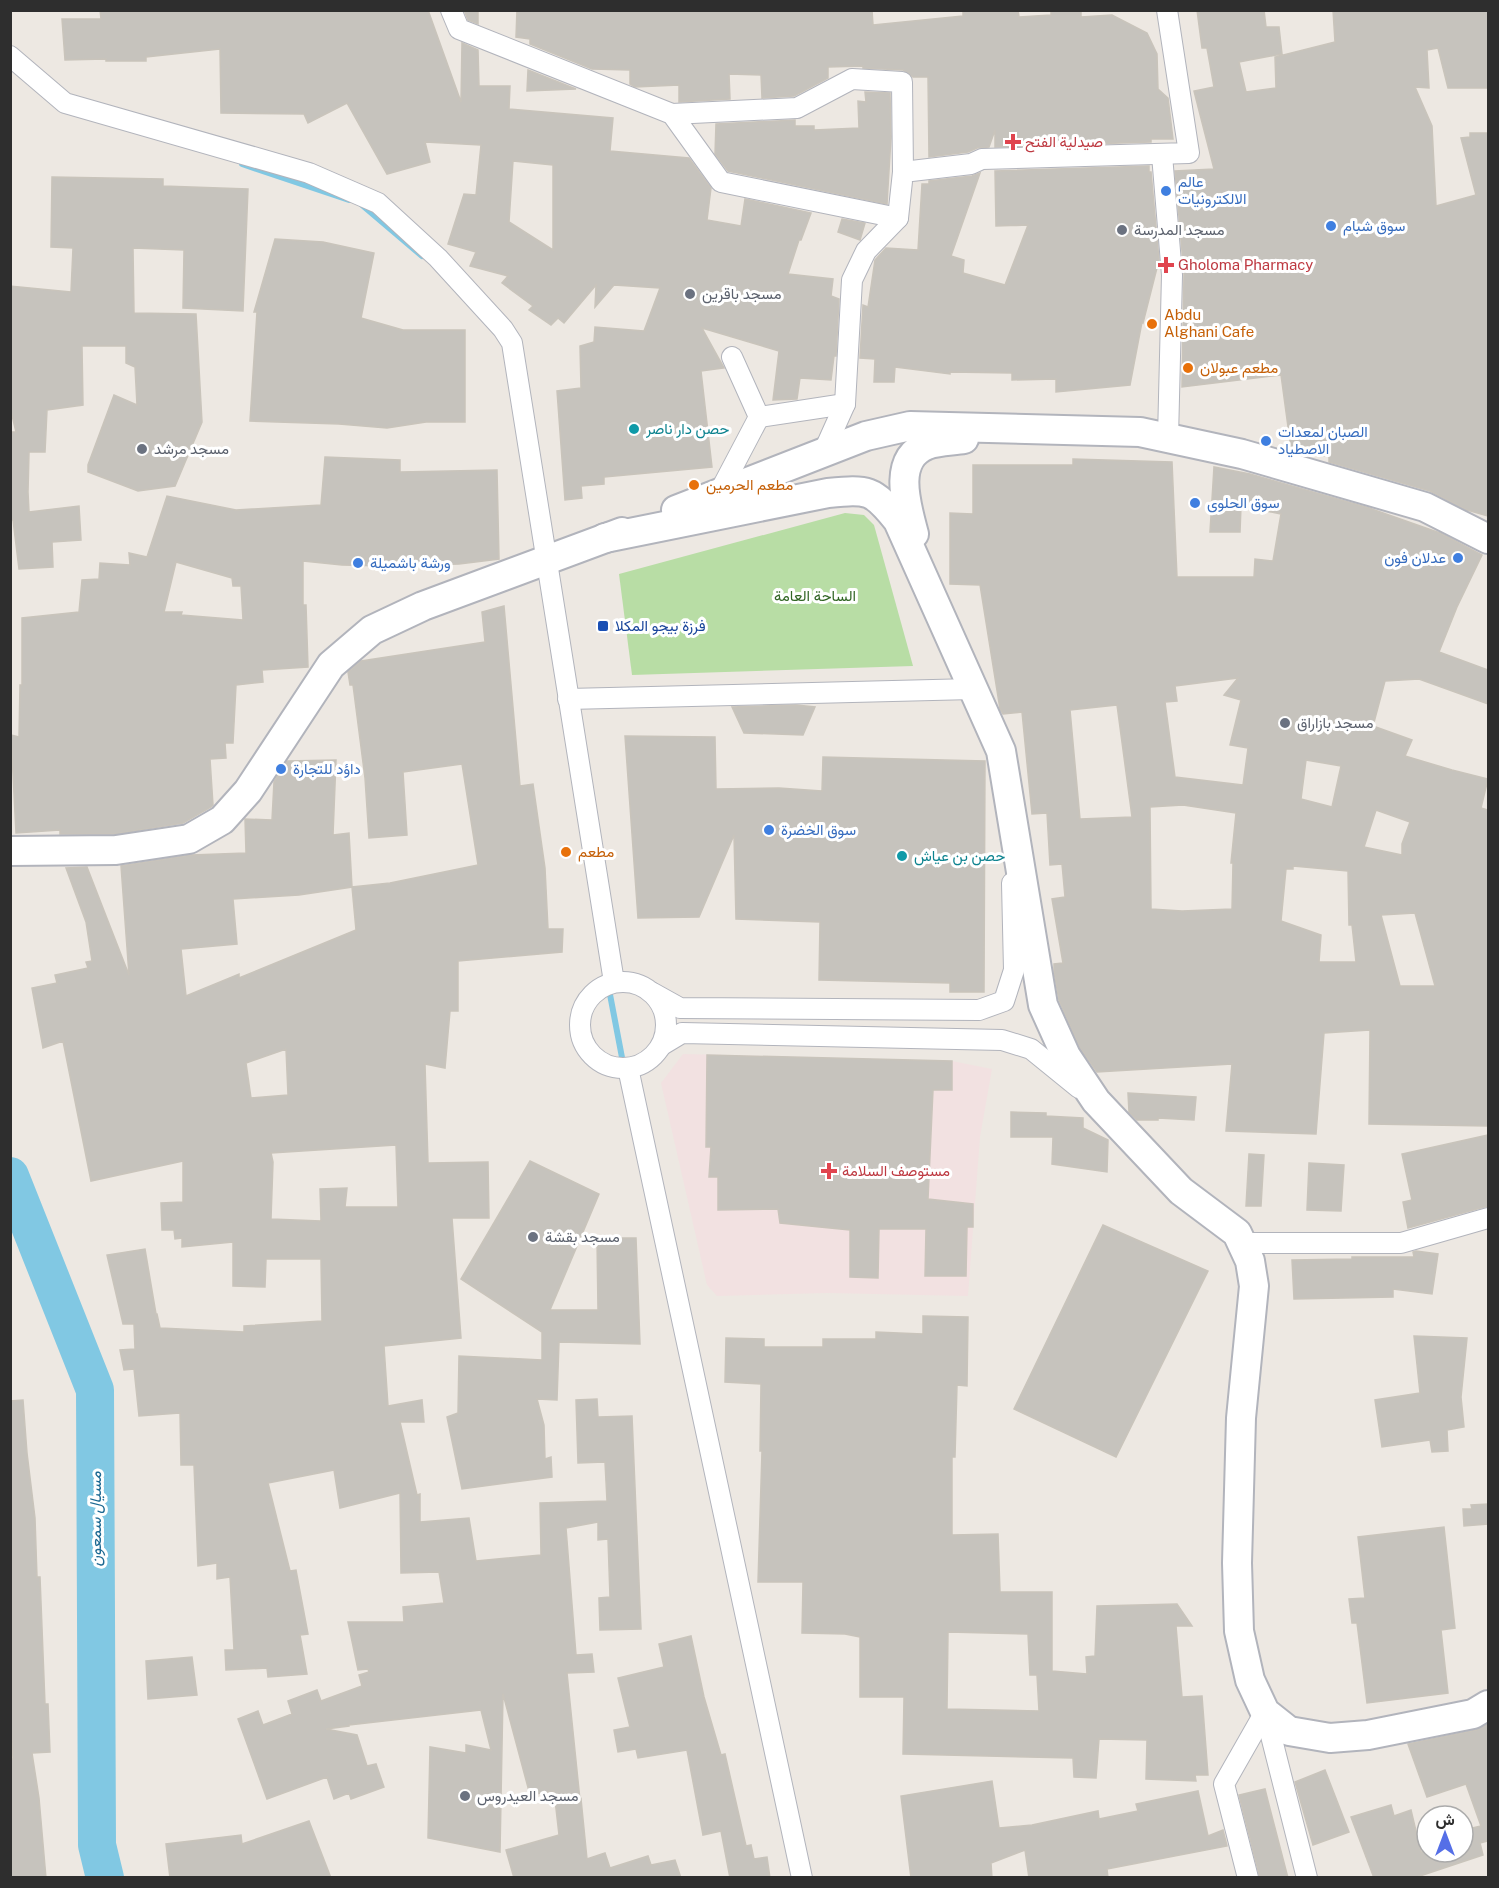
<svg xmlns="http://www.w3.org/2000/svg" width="1499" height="1888" font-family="'Public Sans',Vazirmatn,sans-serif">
<rect width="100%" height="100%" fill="#ede8e2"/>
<path fill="#f2e1e1" d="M 683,1054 L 952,1061 L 992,1069 L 980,1137 L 968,1296 L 827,1293 L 717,1296 L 707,1285 L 661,1083 Z"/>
<path fill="#b8dda5" d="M 845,513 L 864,515 L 874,525 L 913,666 L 632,675 L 619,574 Z"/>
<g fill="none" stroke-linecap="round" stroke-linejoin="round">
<g stroke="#81c8e3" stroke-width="6">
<path d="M 242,164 L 349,200"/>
<path d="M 362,205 L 422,256"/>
<path d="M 608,984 L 624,1068"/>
</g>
<path stroke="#81c8e3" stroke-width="38" d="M 10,1176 L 95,1390 L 97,1845 L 105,1878"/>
</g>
<g fill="#c6c3bd" stroke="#c9c4bb" stroke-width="1.5" fill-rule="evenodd">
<path d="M 100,10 L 428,10 L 461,102 L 462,43 L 478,50 L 479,86 L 510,86 L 509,109 L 613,118 L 610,151 L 689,158 L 711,188 L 707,220 L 741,226 L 745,199 L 811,213 L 801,240 L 799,240 L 788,274 L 833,279 L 831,296 L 839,299 L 836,356 L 834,356 L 831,380 L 800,378 L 797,399 L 773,400 L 779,351 L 702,328 L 724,368 L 701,371 L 712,467 L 604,477 L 604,484 L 581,486 L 582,498 L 565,500 L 557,391 L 581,388 L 580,346 L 594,342 L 595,327 L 644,331 L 660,288 L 614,285 L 595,307 L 596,285 L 564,323 L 558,318 L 551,325 L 529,310 L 533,306 L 502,283 L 508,276 L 470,266 L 476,252 L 448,244 L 464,194 L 476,195 L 481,145 L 425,142 L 430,162 L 387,174 L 347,103 L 308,123 L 304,114 L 221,113 L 220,49 L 146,57 L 146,61 L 106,61 L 106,59 L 65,60 L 62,19 L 101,19 ZM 513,161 L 553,165 L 553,250 L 509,222 Z"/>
<path d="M 464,10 L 478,10 L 478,24 L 468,20 Z"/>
<path d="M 517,10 L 872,10 L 873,25 L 963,16 L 963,11 L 1018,10 L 1019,17 L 1051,15 L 1051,10 L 1081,10 L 1081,17 L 1112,15 L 1147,33 L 1157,54 L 1158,89 L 1168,98 L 1173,139 L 1151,139 L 1151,142 L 995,147 L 995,130 L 989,147 L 977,148 L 968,152 L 929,157 L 928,77 L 913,77 L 903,70 L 863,68 L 863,66 L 828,67 L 828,78 L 794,96 L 762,98 L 761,75 L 729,74 L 730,99 L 679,102 L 679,85 L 635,87 L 630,84 L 630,70 L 592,69 L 530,44 L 530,39 L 516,37 Z"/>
<path d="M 1197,10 L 1264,10 L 1266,27 L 1279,27 L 1282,54 L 1239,62 L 1246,92 L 1276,88 L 1275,57 L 1335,42 L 1333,10 L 1488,10 L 1488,88 L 1448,88 L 1438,48 L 1427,50 L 1429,88 L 1415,87 L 1432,126 L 1436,206 L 1476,195 L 1461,138 L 1470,137 L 1470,133 L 1488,133 L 1488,516 L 1467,510 L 1430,491 L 1329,462 L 1329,456 L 1309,455 L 1291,449 L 1281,375 L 1182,387 L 1184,274 L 1175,171 L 1214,169 L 1194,91 L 1214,87 L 1207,48 L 1202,48 Z"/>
<path d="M 528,70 L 576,89 L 527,91 Z"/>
<path d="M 865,92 L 890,93 L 891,137 L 887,204 L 728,171 L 715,154 L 716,124 L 795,120 L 795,126 L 814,126 L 814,130 L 859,128 L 858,101 L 866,102 Z"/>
<path d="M 1149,166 L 1149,172 L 1151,172 L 1159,260 L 1143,323 L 1142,322 L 1130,385 L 1056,392 L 1056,379 L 1012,380 L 1012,373 L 950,372 L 950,374 L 895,367 L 894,382 L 874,382 L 875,359 L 860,358 L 863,305 L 868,307 L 875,260 L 886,248 L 918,250 L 922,184 L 929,184 L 929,181 L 972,176 L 980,173 L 951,256 L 964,260 L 963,273 L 1005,285 L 1028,225 L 996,226 L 995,171 Z"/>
<path d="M 52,177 L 163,179 L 163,186 L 248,189 L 243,311 L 183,308 L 184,250 L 133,248 L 134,313 L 196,314 L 202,422 L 175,486 L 138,491 L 88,472 L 88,465 L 114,395 L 137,405 L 135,367 L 126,363 L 126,346 L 82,346 L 83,405 L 47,410 L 45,452 L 29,452 L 28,492 L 29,512 L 79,506 L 81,540 L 52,542 L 53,567 L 19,569 L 13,520 L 10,520 L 10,432 L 16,432 L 10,407 L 10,286 L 71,292 L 73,248 L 51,247 Z"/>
<path d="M 842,219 L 865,223 L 860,240 L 838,232 Z"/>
<path d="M 275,239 L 323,242 L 374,253 L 361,318 L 403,330 L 465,330 L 465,422 L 426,422 L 387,428 L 339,424 L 250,421 L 257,312 L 254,312 Z"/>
<path d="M 325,457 L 400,460 L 400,472 L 497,470 L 499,559 L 459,564 L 387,566 L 342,565 L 303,561 L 303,605 L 306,605 L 308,667 L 262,670 L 263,682 L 236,685 L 233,743 L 225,743 L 226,758 L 210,759 L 213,805 L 211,807 L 183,823 L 115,834 L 60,834 L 60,830 L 16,833 L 11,735 L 19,737 L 20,685 L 22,685 L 22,618 L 79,612 L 82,580 L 99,579 L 100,563 L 130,565 L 129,553 L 147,557 L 167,496 L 236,510 L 321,505 ZM 176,562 L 232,578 L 233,586 L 241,586 L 243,620 L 181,615 L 182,612 L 164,612 Z"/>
<path d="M 1073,459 L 1172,462 L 1177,577 L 1254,577 L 1255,559 L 1273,561 L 1281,514 L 1241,506 L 1240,532 L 1210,532 L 1214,467 L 1250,474 L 1369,508 L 1440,533 L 1482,555 L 1457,607 L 1439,652 L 1488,670 L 1488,704 L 1419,679 L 1385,681 L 1373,726 L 1412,740 L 1405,756 L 1452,770 L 1488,779 L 1481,808 L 1488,810 L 1488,1126 L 1369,1124 L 1370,1030 L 1324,1033 L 1316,1134 L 1226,1131 L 1232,1064 L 1097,1072 L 1080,1048 L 1059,1000 L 1054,972 L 1054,964 L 1063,963 L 1052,899 L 1065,897 L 1062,864 L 1050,865 L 1047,813 L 1032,814 L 1022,712 L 1003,714 L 1000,709 L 980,585 L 950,584 L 950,513 L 973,514 L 973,465 L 1073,465 ZM 1238,678 L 1224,695 L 1241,700 L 1230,745 L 1248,748 L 1243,785 L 1175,777 L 1165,702 L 1177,701 L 1175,686 ZM 1117,705 L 1132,817 L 1080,819 L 1070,710 ZM 1306,760 L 1341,766 L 1332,807 L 1301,799 ZM 1183,805 L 1236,813 L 1231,863 L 1233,863 L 1232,909 L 1182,911 L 1151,909 L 1150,807 ZM 1376,810 L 1410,822 L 1402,844 L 1402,855 L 1364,847 ZM 1293,866 L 1348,871 L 1349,925 L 1352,925 L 1356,962 L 1319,962 L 1321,935 L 1281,921 L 1286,869 L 1293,869 ZM 1415,913 L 1435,986 L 1400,986 L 1381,915 Z"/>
<path d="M 504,606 L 520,786 L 533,784 L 545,868 L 548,929 L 563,929 L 562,952 L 458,961 L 458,1011 L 450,1011 L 445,1068 L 425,1064 L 428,1163 L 488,1162 L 489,1218 L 452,1218 L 461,1338 L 384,1346 L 388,1406 L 422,1400 L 424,1422 L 400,1422 L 417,1495 L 420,1494 L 420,1522 L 469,1518 L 476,1561 L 541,1555 L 540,1503 L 607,1501 L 605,1462 L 578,1463 L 576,1400 L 597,1399 L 598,1417 L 632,1416 L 641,1629 L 600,1630 L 599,1598 L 610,1597 L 608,1539 L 598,1540 L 598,1522 L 566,1528 L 576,1655 L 592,1654 L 594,1672 L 567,1673 L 580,1800 L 581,1799 L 587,1859 L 605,1853 L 610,1868 L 648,1856 L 651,1865 L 675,1860 L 681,1878 L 514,1878 L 506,1850 L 559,1835 L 554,1791 L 530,1795 L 503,1694 L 500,1852 L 428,1838 L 430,1747 L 466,1753 L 466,1745 L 491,1750 L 481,1710 L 349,1725 L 349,1726 L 326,1729 L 357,1735 L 367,1766 L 376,1764 L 384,1787 L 351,1799 L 349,1793 L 334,1799 L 327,1777 L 267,1799 L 238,1719 L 258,1711 L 263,1725 L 292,1714 L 288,1701 L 317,1690 L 321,1701 L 362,1686 L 359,1675 L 369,1672 L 368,1669 L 358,1670 L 348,1622 L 404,1622 L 403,1607 L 444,1603 L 439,1572 L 401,1573 L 400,1493 L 340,1508 L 334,1470 L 268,1483 L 290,1571 L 296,1570 L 308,1634 L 300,1635 L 307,1674 L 268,1677 L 267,1668 L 226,1670 L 225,1650 L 234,1650 L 230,1577 L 217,1579 L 217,1563 L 198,1566 L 194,1465 L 181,1465 L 180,1413 L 139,1416 L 134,1369 L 124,1370 L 120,1350 L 135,1349 L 134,1324 L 123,1324 L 107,1255 L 145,1249 L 156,1314 L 157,1314 L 160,1328 L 244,1332 L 244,1326 L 322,1321 L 321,1259 L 266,1259 L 265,1287 L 233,1286 L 233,1242 L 182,1247 L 182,1238 L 175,1239 L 174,1230 L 162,1230 L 161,1203 L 183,1202 L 183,1161 L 91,1181 L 63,1041 L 43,1048 L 32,988 L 57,983 L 55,975 L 88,968 L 86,962 L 92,961 L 86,922 L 66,868 L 87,867 L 129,975 L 121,866 L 191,855 L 246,853 L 245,819 L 272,820 L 274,782 L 287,761 L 336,760 L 333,835 L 349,833 L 352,887 L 299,895 L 233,899 L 237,944 L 181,949 L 186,996 L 239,974 L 239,978 L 356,930 L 352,887 L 390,883 L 478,865 L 462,764 L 403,772 L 407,835 L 369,838 L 365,778 L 353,685 L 350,685 L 348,672 L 361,661 L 485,642 L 482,612 ZM 286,1049 L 288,1095 L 251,1098 L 246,1063 ZM 396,1145 L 398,1207 L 345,1207 L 347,1188 L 320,1189 L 321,1221 L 271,1219 L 273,1162 L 271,1153 Z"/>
<path d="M 796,705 L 815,707 L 803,735 L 744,733 L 732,707 Z"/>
<path d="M 625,736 L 715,737 L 716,789 L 779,788 L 822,791 L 823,757 L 985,761 L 984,992 L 950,992 L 950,983 L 819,980 L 820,922 L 736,919 L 734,835 L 699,917 L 638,918 Z"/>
<path d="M 707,1055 L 952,1061 L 952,1090 L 933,1090 L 928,1199 L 973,1204 L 973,1227 L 967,1227 L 966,1276 L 925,1276 L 926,1229 L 879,1229 L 878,1278 L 850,1277 L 850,1230 L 780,1223 L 778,1209 L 718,1210 L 718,1177 L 709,1177 L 711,1147 L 706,1147 Z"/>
<path d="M 1128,1093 L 1196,1097 L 1194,1120 L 1158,1118 L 1158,1120 L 1137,1120 L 1129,1112 Z"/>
<path d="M 1011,1112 L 1046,1113 L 1046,1116 L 1083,1118 L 1083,1128 L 1108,1140 L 1107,1172 L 1052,1164 L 1053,1137 L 1011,1137 Z"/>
<path d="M 1488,1135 L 1488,1206 L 1408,1228 L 1403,1202 L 1412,1200 L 1402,1154 Z"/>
<path d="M 1249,1154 L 1264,1155 L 1261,1206 L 1246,1206 Z"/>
<path d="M 530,1161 L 599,1194 L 550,1310 L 598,1310 L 597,1238 L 636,1238 L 640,1344 L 559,1342 L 557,1400 L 537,1399 L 544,1425 L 545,1459 L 551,1457 L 552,1477 L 462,1489 L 447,1417 L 458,1413 L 459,1356 L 542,1360 L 542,1332 L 461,1279 Z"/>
<path d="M 1309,1163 L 1344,1165 L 1341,1211 L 1307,1210 Z"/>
<path d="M 1103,1225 L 1208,1271 L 1116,1457 L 1014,1409 Z"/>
<path d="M 1416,1251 L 1438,1254 L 1432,1294 L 1393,1289 L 1393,1297 L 1294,1299 L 1292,1260 L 1352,1259 L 1352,1257 L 1414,1257 L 1413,1252 Z"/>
<path d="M 923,1316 L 968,1317 L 967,1386 L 957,1385 L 955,1457 L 952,1457 L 952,1535 L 998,1534 L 1000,1592 L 1052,1592 L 1052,1671 L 1087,1674 L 1086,1657 L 1095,1656 L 1097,1606 L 1177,1604 L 1192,1626 L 1176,1626 L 1182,1697 L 1202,1696 L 1208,1775 L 1195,1775 L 1196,1781 L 1146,1779 L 1147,1740 L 1099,1739 L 1096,1778 L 1074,1777 L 1073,1758 L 903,1754 L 904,1697 L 860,1697 L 860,1637 L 845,1634 L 802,1633 L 803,1582 L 758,1582 L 762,1451 L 760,1451 L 761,1384 L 725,1382 L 726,1338 L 764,1339 L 764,1347 L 823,1347 L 823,1339 L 876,1339 L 876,1332 L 923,1334 ZM 948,1632 L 1028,1634 L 1030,1675 L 1037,1675 L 1039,1711 L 947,1709 Z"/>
<path d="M 1414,1336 L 1467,1338 L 1461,1397 L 1464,1427 L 1447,1430 L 1448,1451 L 1432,1452 L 1430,1440 L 1382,1447 L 1375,1400 L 1420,1393 Z"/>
<path d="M 23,1400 L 27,1453 L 35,1518 L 37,1577 L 40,1577 L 45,1704 L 48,1704 L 50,1752 L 32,1753 L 39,1798 L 46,1878 L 10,1878 L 10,1759 L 13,1759 L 10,1711 L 10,1401 Z"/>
<path d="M 1488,1504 L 1488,1524 L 1464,1526 L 1463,1509 L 1472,1509 L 1471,1505 Z"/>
<path d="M 1444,1527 L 1455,1628 L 1441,1630 L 1448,1693 L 1367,1703 L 1357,1623 L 1352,1623 L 1349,1599 L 1365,1598 L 1358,1537 Z"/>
<path d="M 691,1636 L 704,1697 L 721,1755 L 725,1754 L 746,1846 L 751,1845 L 754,1859 L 767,1857 L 770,1878 L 730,1878 L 721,1831 L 703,1835 L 687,1750 L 638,1758 L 636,1749 L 618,1752 L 614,1730 L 630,1727 L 618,1678 L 664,1667 L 659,1644 Z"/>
<path d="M 192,1657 L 197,1695 L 148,1699 L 146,1661 Z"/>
<path d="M 1488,1724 L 1488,1841 L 1480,1843 L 1483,1855 L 1414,1878 L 1374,1878 L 1351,1817 L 1391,1805 L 1394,1816 L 1411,1810 L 1421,1852 L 1463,1852 L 1463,1830 L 1481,1826 L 1466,1784 L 1427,1797 L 1408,1744 L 1476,1730 Z"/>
<path d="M 1325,1770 L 1349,1832 L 1313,1845 L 1295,1782 Z"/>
<path d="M 992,1781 L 999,1828 L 1032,1825 L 1098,1811 L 1099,1819 L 1138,1811 L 1136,1804 L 1198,1791 L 1208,1836 L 1223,1830 L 1227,1846 L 1107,1869 L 1108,1878 L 1029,1878 L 1025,1850 L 991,1863 L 992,1878 L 911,1878 L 901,1796 Z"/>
<path d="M 1265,1789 L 1268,1801 L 1288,1878 L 1260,1878 L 1239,1795 Z"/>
<path d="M 309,1821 L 331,1878 L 170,1878 L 166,1844 L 241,1835 L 242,1844 Z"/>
</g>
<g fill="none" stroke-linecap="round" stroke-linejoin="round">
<defs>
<g id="street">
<path d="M 451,10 L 459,29 L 672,114 L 721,182 L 898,218"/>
<path d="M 10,56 L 65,103 L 309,173 L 378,203 L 438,258 L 503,329 L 512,343 L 614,982"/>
<path d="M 672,114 L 797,108 L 852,79 L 902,82 L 903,172"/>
<path d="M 1162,155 L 1172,275 L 1168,438"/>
<path d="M 759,417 L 845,404"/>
<path d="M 823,453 L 845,404 L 852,280 L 866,251 L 898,218 L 903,172 L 971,164 L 982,159 L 1189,153 L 1167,10"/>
<path d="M 719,493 L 759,417 L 732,357"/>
<path d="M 568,699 L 973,689"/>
<circle cx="623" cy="1025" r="43"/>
<path d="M 653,993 L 680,1008 L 979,1010 L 1004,1001 L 1014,970 L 1012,883"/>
<path d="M 662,1045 L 682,1033 L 1002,1040 L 1031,1049 L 1079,1088"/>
<path d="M 628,1068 L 802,1878"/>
<path d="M 1242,1243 L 1401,1243 L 1488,1218"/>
<path d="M 1265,1712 L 1307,1878"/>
<path d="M 1248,1878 L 1224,1784 L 1265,1712"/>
</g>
<g id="secondary">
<path d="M 676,510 L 866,436 L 910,426 L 1140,432 L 1242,454 L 1425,507 L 1488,539"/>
<path d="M 914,534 C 907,507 891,459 927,445 C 938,441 953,441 964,439"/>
<path d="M 605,538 L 828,493 C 868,489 873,489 898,521 L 1001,751 L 1043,1005 L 1066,1056 L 1096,1101 L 1181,1191 L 1237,1233 L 1250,1261 L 1254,1286 L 1241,1418 L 1237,1563 L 1239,1631 L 1250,1680 L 1265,1712 L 1289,1731 L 1330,1738 L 1368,1735 L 1473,1714 L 1488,1705"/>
<path d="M 10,851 L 116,850 L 189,839 L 222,820 L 248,791 L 331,665 L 372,630 L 423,606 L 622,532"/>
</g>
</defs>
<use href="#street" stroke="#b2b4bc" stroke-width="22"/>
<use href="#secondary" stroke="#b2b4bc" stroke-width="32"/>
<use href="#street" stroke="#fff" stroke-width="20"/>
<use href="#secondary" stroke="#fff" stroke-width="28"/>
</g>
<g fill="#e0444e" stroke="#fff" stroke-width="2">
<path d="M1010 133h6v6h6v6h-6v6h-6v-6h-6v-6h6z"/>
<path d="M1163 256h6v6h6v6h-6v6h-6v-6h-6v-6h6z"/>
<path d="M826 1162h6v6h6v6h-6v6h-6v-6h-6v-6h6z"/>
</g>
<g fill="#3f7fe0" stroke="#fff" stroke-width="2">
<circle cx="1166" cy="191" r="6"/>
<circle cx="1331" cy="226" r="6"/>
<circle cx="1266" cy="441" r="6"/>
<circle cx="1195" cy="503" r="6"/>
<circle cx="1458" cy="558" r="6"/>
<circle cx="358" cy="563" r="6"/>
<circle cx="281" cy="769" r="6"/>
<circle cx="769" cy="830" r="6"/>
</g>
<g fill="#6b7280" stroke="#fff" stroke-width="2">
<circle cx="1122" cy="230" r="6"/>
<circle cx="690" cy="294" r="6"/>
<circle cx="142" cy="449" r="6"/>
<circle cx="1285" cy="723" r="6"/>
<circle cx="533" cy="1237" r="6"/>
<circle cx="465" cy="1796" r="6"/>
</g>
<g fill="#e8710a" stroke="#fff" stroke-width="2">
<circle cx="1152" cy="324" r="6"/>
<circle cx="1188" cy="368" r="6"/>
<circle cx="694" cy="485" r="6"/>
<circle cx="566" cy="852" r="6"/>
</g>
<g fill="#0f9aa8" stroke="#fff" stroke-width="2">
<circle cx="634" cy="429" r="6"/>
<circle cx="902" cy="856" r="6"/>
</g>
<rect fill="#1a4fb4" stroke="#fff" stroke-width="2" x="597" y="620" width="12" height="12" rx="3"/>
<g text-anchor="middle" stroke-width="6" stroke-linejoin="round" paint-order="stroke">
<g font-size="15" fill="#be3a42" stroke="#fff" text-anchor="start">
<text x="1025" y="147">صيدلية الفتح</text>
<text x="1178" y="270">Gholoma Pharmacy</text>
<text x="842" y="1176">مستوصف السلامة</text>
</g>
<g font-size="15" fill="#366cbe" stroke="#fff" text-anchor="start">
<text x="1178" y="187">عالم<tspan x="1178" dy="17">الالكترونيات</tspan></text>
<text x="1343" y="231">سوق شبام</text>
<text x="1278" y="437">الصبان لمعدات<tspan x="1278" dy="17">الاصطياد</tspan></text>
<text x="1207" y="508">سوق الحلوى</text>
<text x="1446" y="563" text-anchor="end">عدلان فون</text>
<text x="370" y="568">ورشة باشميلة</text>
<text x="293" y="774">داؤد للتجارة</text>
<text x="781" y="835">سوق الخضرة</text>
</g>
<g font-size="15" fill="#5b616d" stroke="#fff" text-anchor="start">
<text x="1134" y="235">مسجد المدرسة</text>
<text x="702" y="299">مسجد باقرين</text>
<text x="154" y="454">مسجد مرشد</text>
<text x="1297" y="728">مسجد بازاراق</text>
<text x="545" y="1242">مسجد بقشة</text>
<text x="477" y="1801">مسجد العيدروس</text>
</g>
<g font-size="15" fill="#c56008" stroke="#fff" text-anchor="start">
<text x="1164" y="320">Abdu<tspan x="1164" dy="17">Alghani Cafe</tspan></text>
<text x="1200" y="373">مطعم عبولان</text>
<text x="706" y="490">مطعم الحرمين</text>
<text x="578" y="857">مطعم</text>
</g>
<g font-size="15" fill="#0d838f" stroke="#fff" text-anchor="start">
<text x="646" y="434">حصن دار ناصر</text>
<text x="914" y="861">حصن بن عياش</text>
</g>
<g font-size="15" fill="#316524" stroke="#fff">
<text x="815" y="601">الساحة العامة</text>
</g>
<g font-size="15" fill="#164399" stroke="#fff" text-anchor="start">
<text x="615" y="631">فرزة بيجو المكلا</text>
</g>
<g font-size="16" font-style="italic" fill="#1d6992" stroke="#fff">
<text transform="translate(95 1519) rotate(-90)" y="6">مسيال سمعون</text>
</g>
</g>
<rect width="1499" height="1888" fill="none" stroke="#2e2e2e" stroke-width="24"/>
<g transform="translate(1445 1834)"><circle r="28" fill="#ffffff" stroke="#ababab" stroke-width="1.5"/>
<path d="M0-4.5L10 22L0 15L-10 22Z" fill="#556fe7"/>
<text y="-9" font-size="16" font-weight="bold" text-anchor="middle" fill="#2e2e2e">ش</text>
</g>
</svg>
